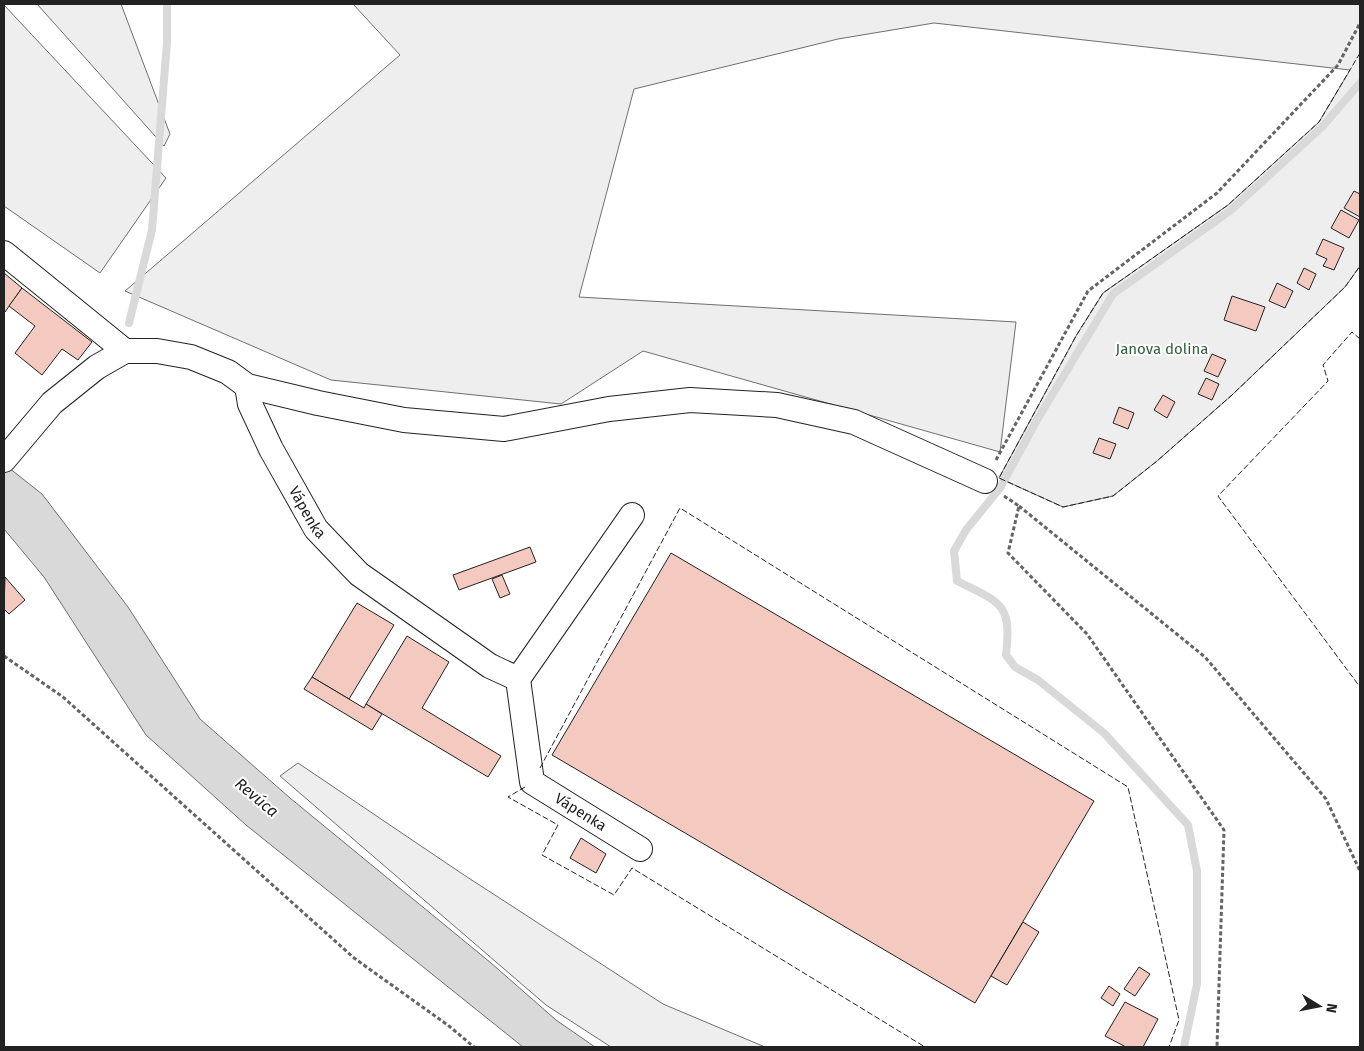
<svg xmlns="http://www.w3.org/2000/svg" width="1364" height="1051" font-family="'Fira Sans',sans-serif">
<rect width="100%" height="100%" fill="#fff"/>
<g fill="#eee" stroke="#6f6f6f">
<path d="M 37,4 L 121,4 L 170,134 L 164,146 Z"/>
<path d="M 353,4 L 1360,4 L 1360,266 L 1345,287 L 1232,395 L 1157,461 L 1113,496 L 1063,507 L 999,478 L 1076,336 L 1103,293 L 1228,205 L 1319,122 L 1350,70 L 934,23 L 838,39 L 634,89 L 579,297 L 1016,322 L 1000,452 L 643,351 L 561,404 L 331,380 L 125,291 L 400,55 Z"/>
<path d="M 4,5 L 166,178 L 100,273 L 4,206 Z"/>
<path d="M 298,763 L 464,875 L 663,1004 L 765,1047 L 611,1047 L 546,1005 L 280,776 Z"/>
</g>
<path fill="#d9d9d9" stroke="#6f6f6f" d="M 4,464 L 42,494 L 128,607 L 200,719 L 290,798 L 491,963 L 556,1020 L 595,1047 L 523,1047 L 246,825 L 146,735 L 44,577 L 4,529 Z"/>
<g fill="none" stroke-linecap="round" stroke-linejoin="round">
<g stroke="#d9d9d9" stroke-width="8">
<path d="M 129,323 L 152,230 L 167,42 L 167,4"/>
<path d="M 1184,1047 L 1197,984 L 1197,871 L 1188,825 L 1104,733 L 1038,680 L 1015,667 L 1006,655 C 1012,603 1001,603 957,581 L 954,551 L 966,530 L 1000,488 L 1037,420 L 1113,294 L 1231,210 L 1323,126 L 1360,83"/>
</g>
</g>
<g fill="#f3c9c0" stroke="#222">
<path d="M 1354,191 L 1360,194 L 1360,217 L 1344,208 Z"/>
<path d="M 1341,210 L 1359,220 L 1349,238 L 1331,228 Z"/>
<path d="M 1323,239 L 1344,248 L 1334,270 L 1323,266 L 1327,259 L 1316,254 Z"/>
<path d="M 1304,268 L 1316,274 L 1309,290 L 1297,283 Z"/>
<path d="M 4,273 L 22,288 L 5,312 L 4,310 Z"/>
<path d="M 1277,283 L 1293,291 L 1285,308 L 1269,301 Z"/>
<path d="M 22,288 L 92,342 L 78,360 L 62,349 L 42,375 L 15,353 L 35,326 L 9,306 Z"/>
<path d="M 1232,296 L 1265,307 L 1256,331 L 1224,320 Z"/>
<path d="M 1212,354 L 1226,360 L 1218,377 L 1204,371 Z"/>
<path d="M 1206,378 L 1219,384 L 1212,400 L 1198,394 Z"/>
<path d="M 1163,395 L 1175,402 L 1167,418 L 1154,410 Z"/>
<path d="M 1119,407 L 1134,413 L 1128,429 L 1113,423 Z"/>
<path d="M 1099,438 L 1116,444 L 1110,459 L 1093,453 Z"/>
<path d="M 530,547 L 536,562 L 459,590 L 453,575 Z"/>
<path d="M 671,553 L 1094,801 L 975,1003 L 552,755 Z"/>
<path d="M 502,575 L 510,594 L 500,598 L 492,579 Z"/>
<path d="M 5,577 L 25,600 L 9,614 L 4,609 Z"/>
<path d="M 357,603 L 394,625 L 349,699 L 312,677 Z"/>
<path d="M 407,636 L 449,662 L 422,708 L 501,756 L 488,777 L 366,704 Z"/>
<path d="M 312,677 L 364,708 L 366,704 L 382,714 L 372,730 L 304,689 Z"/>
<path d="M 581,838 L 606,854 L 596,873 L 570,858 Z"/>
<path d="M 1023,922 L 1039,932 L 1007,985 L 991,976 Z"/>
<path d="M 1139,967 L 1150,974 L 1135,996 L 1124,989 Z"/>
<path d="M 1109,986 L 1120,994 L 1113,1006 L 1101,998 Z"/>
<path d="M 1125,1002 L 1158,1019 L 1143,1047 L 1126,1047 L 1105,1036 Z"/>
</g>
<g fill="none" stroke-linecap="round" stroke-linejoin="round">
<defs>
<g id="street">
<path d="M 4,253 L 125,351"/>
<path id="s1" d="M 247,386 L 250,404 L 271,449 L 316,529 L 359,574 L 490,666 L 518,679 L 532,782 L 640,849"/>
<path d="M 4,460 L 52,403 L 97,367 L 125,351 L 157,351 L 191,357 L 228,372 L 247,386 L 318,403 L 404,420 L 504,429 L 609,409 L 690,400 L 777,405 L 854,422 L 985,481"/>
<path d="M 518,679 L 632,515"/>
</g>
</defs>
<use href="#street" stroke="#222" stroke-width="26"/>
<g stroke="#646464" stroke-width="3" stroke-dasharray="4 2.5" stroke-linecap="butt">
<path d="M 996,460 L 1088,291 L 1217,193 L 1338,65 L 1360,23"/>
<path d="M 1004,496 L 1019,506 L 1008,553 L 1087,634 L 1224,830 L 1217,1047"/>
<path d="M 1019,506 L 1205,657 L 1326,799 L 1360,871"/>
<path d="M 4,656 L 63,697 L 354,958 L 449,1026 L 474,1047"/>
</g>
<use href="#street" stroke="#fff" stroke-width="24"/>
<g stroke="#222" stroke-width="1" stroke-dasharray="6 2.5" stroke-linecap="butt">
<path d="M 1360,53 L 1319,122 L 1228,205 L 1103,293 L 1076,336 L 999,478 L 1063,507 L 1113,496 L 1157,461 L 1232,395 L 1345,287 L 1360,266"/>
<path d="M 1360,339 L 1352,332 L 1323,365 L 1328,381 L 1218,496 L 1360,687"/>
<path d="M 540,768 L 680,508 L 1128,787 L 1179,1020 L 1169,1047"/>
<path d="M 525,787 L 508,797 L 558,825 L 542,855 L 614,895 L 632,868 L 925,1047"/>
</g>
</g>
<g text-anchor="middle" stroke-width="4" stroke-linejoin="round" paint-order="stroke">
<g font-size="15" fill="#2f5e38" stroke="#fff">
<text x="1162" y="354">Janova dolina</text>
</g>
<g font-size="15" fill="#222" stroke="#fff">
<text dy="5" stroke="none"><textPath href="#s1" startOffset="141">Vápenka</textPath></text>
<text dy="5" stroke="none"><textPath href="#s1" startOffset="574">Vápenka</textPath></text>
</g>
<g font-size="16" font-style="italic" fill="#222" stroke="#fff">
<text transform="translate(257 797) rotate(40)" y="6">Revúca</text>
</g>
</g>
<rect width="1364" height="1051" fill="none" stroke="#222222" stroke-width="10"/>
<g transform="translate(1319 1006) rotate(100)" stroke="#ffffff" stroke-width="4" paint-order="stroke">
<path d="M0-4L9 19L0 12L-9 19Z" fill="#222222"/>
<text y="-8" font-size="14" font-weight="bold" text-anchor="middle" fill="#222222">N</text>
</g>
</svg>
